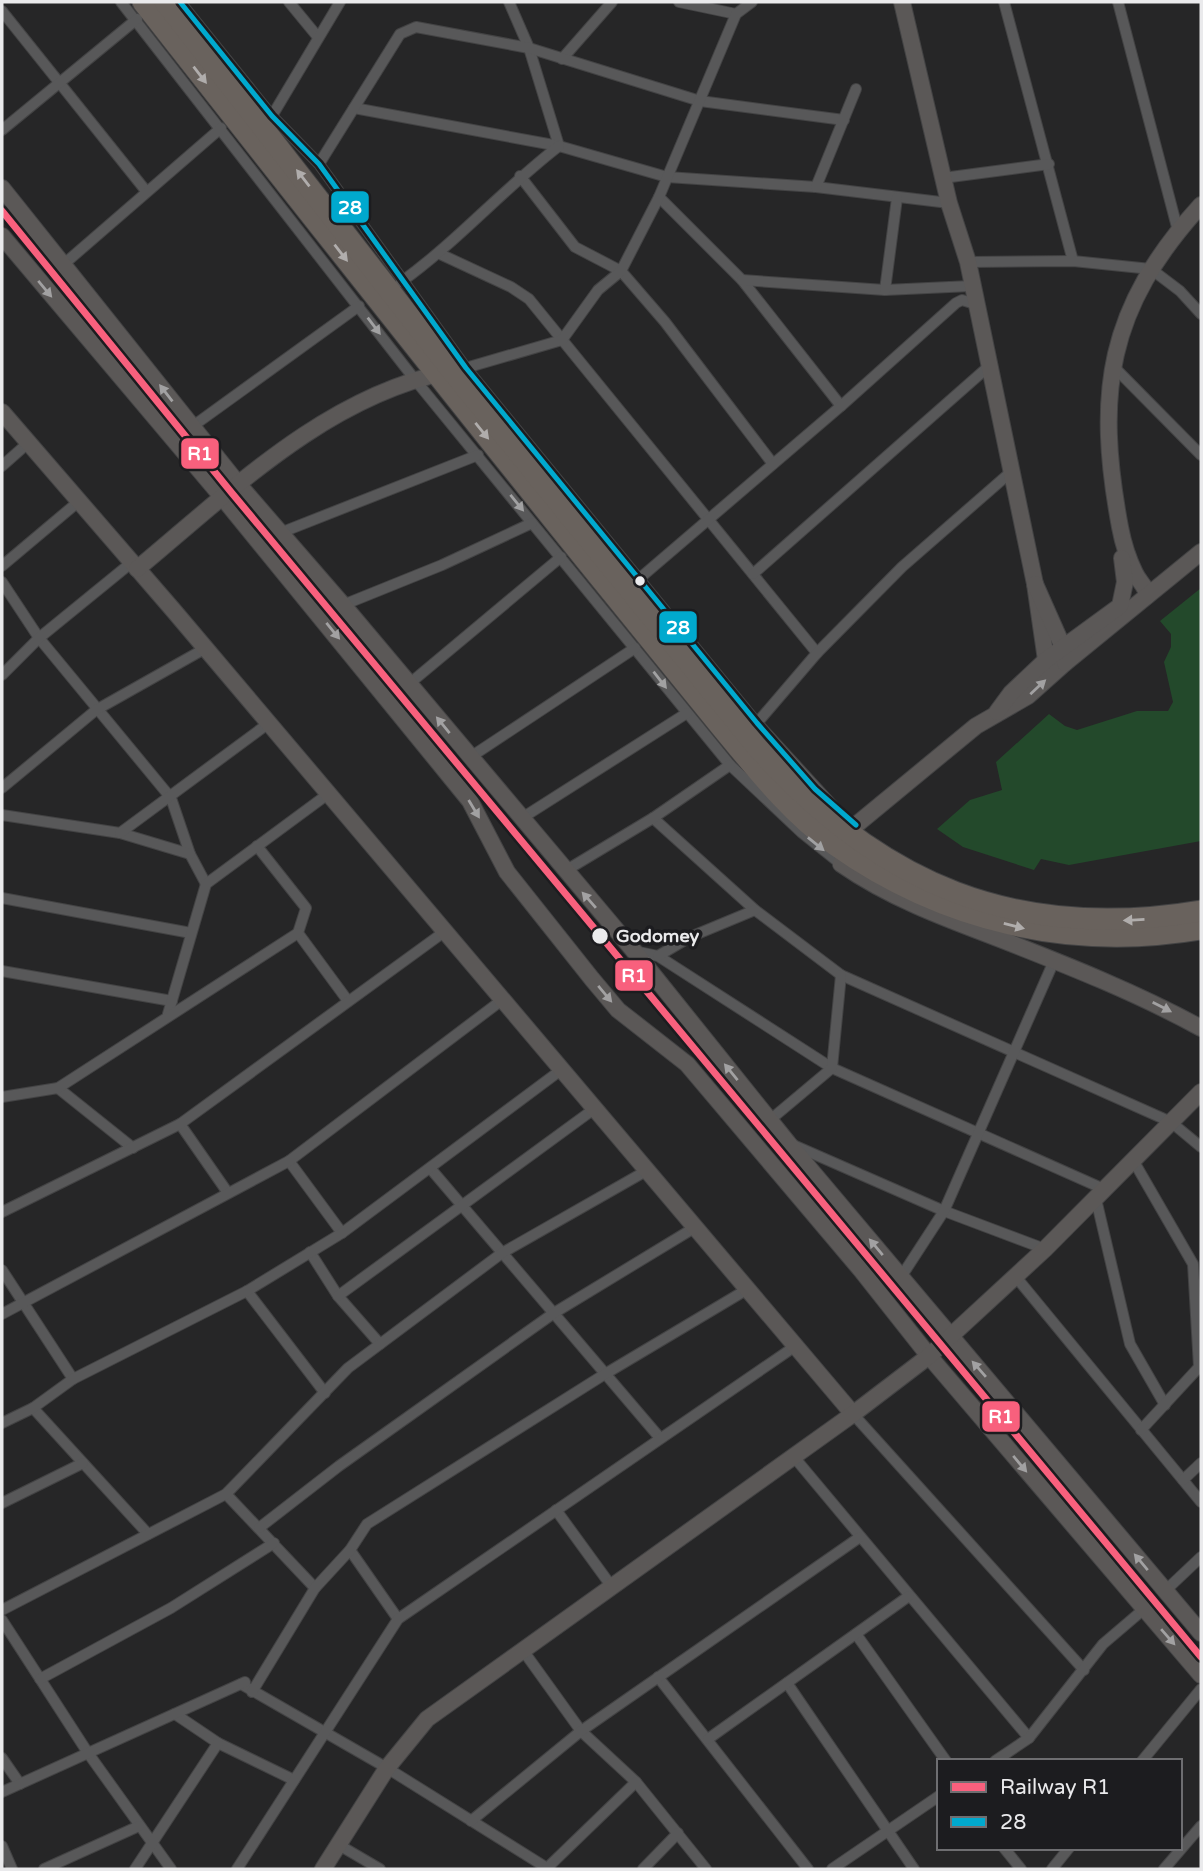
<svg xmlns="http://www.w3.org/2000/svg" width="1203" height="1871" font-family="'Varela Round',sans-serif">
<rect width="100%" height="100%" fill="#262627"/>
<path fill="#23492b" d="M 1201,588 L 1201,841 L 1069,865 L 1041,859 L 1034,870 L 963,847 L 937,829 L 970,800 L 1002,790 L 996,762 L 1049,714 L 1065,726 L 1077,730 L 1137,711 L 1168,711 L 1173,702 L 1164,662 L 1171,647 L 1171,634 L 1160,621 Z"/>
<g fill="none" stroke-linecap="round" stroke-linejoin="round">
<defs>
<g id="street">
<path d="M 121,2 L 416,381 L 730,765 L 801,832 L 841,864"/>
<path d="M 180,2 L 272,116 L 319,164 L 466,368 L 757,723 L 835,808"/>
<path d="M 289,2 L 317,36"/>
<path d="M 509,2 L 529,48 L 559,146"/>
<path d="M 679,2 L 736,14"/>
<path d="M 1004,2 L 1073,261"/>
<path d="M 1118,2 L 1178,231"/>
<path d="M 2,11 L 146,191"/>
<path d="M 562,59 L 612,2"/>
<path d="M 354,108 L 559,146 L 667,177 L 816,187 L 949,203"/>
<path d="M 272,116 L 340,2"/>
<path d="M 2,130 L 137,19"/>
<path d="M 319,164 L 400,34 L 416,27 L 529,48 L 700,101 L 844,120"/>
<path d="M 520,176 L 575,247 L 621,271 L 665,322 L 773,464"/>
<path d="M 943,178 L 1049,164"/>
<path d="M 816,187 L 856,89"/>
<path d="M 659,197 L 742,280 L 841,406"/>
<path d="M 440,254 L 511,287 L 529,299 L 817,653"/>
<path d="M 968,262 L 1073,261 L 1151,269 L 1180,291 L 1201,314"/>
<path d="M 64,264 L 221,128"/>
<path d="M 742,280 L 885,290 L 971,286"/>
<path d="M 401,282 C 458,241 503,189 559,146"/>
<path d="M 885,290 L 897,198"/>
<path d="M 1114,367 L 1201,455"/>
<path d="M 462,369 L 562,340 L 598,290 L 621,271 L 659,197 L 736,14 L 752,2"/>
<path d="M 193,426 L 359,306"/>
<path d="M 2,466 L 28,443"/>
<path d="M 280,533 L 478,455"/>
<path d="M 2,566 L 78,502"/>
<path d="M 753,574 L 988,367"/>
<path d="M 640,578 L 841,406 L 956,303 L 962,300 L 975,304"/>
<path d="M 2,582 L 39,638 L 171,798 L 190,854 L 206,884"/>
<path d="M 343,605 L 442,565 L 532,523"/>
<path d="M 2,675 L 39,638 L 131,563"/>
<path d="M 409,684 L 561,557"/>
<path d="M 757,723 L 817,653 L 902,567 L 1012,471"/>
<path d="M 469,758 L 635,648"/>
<path d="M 2,788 L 96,710 L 206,648"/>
<path d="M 2,815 L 120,833 L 190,854"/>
<path d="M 522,818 L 687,713"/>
<path d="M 653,818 L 755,910 L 841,975 L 1171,1122 L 1201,1147"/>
<path d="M 120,833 L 269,723"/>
<path d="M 257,846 L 306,908 L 298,933 L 348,1001"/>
<path d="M 565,871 L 653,818 L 730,765"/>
<path d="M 2,898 L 191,933"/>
<path d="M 634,951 L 658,956 L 832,1068 L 1106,1190"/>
<path d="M 658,956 L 690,937 L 755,910"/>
<path d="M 2,971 L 172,1001"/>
<path d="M 168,1014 L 206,884 L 328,794"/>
<path d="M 58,1088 L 133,1148"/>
<path d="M 2,1097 L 58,1088 L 298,933"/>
<path d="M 770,1120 L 832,1068 L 841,975"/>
<path d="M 180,1124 L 228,1193"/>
<path d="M 791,1144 L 944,1211 L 1045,1249"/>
<path d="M 1133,1160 L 1193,1264 L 1199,1367"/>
<path d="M 289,1161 L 342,1233"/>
<path d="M 430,1168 L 660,1438"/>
<path d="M 1096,1199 L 1130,1344 L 1165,1405"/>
<path d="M 2,1212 L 180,1124 L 444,932"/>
<path d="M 310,1252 L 338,1296 L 380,1344"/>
<path d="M 2,1270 L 73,1379"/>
<path d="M 901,1277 L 944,1211 L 1054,961"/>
<path d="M 1016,1277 L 1201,1502"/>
<path d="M 247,1291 L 325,1393"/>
<path d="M 338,1296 L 594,1109"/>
<path d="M 2,1314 L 289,1161 L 502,1000"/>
<path d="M 33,1408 L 148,1534"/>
<path d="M 853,1414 L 1084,1670"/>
<path d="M 2,1423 L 33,1408 L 73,1379 L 247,1291 L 342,1233 L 561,1070"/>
<path d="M 1141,1430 L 1201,1365"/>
<path d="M 794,1457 L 1029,1738"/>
<path d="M 1183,1480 L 1201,1463"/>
<path d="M 226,1494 L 315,1588"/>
<path d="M 2,1503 L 83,1463"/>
<path d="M 556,1510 L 612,1587"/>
<path d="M 259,1528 L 339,1466 L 554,1313 L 694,1228"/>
<path d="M 350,1550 L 398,1619"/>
<path d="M 1165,1591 L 1201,1557"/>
<path d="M 2,1610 L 226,1494 L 348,1368 L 502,1253 L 646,1171"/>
<path d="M 2,1620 L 88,1753 L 171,1869"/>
<path d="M 856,1634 L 946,1761"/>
<path d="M 522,1649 L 581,1731 L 636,1782 L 706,1869"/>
<path d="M 658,1677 L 808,1869"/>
<path d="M 40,1679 L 171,1608 L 274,1543"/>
<path d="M 787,1683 L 914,1869"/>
<path d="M 241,1684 L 387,1768 L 547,1868"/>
<path d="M 252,1692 L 315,1588 L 350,1550 L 367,1524 L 605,1374 L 746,1290"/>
<path d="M 175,1714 L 218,1743 L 294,1780"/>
<path d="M 708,1739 L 909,1596"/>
<path d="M 2,1758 L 20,1784"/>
<path d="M 995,1761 L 1029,1738 L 1103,1644 L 1144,1609"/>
<path d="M 1142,1761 L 1201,1689"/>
<path d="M 2,1792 L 245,1682"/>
<path d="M 471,1821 L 581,1731 L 860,1537"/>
<path d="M 339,1845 L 380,1869"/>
<path d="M 2,1846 L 12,1869"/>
<path d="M 1004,1848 L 1021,1869"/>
<path d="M 44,1869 L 139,1826"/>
<path d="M 135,1869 L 218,1743"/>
<path d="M 237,1869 L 398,1619 L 794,1347"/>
<path d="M 546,1869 L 636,1782"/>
<path d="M 643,1869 L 678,1833"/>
<path d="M 832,1869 L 939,1796"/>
<path d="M 1052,1869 L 1069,1848"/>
<path d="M 1164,1869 L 1201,1826"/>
</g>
<g id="secondary">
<path d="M 902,2 L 949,203 L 968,262 L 1035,584 L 1046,660"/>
<path d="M 2,188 L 239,485 L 343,605 L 634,951 L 788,1143 L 1201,1633"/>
<path d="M 2,236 L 223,498 L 470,801 L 507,872 L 592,979 L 618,1010 L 687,1064 L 861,1270 L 929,1356 L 1201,1675"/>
<path d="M 2,412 L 174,611 L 853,1414"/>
<path d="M 137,569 C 230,492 325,397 447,372"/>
<path d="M 1035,584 L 1066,654 L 1065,663 L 1028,696 L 976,726 L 856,825 L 841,864 C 890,898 944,918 1000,939 C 1069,966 1137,993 1201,1028"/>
<path d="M 1147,596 C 1147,587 1139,582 1135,573 C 1128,559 1123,543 1120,527 C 1095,393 1107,308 1201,205"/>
<path d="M 1065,663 L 1201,552"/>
<path d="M 997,712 L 1011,693 L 1046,660 L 1120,606 L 1125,582 L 1122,558"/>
<path d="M 323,1869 L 387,1768 L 427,1719 L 853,1414 L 929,1356 L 1045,1249 L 1201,1092"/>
</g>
<g id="highway">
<path d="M 143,2 C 294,194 446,387 600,578 C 641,628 681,678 722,728 C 756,769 791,814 835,845 C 944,922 1071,951 1201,929"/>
<path d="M 165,2 L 452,371 L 756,746 C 879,885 1016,942 1201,911"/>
</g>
</defs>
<use href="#street" stroke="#434344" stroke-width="12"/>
<use href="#secondary" stroke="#434344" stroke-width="18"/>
<use href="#highway" stroke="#434344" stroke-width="23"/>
<use href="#street" stroke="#585859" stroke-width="10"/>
<use href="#secondary" stroke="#5b5857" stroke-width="16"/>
<use href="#highway" stroke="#69625d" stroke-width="21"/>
<defs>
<path id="bus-1" d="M 180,2 L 272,116 L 319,164 L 466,368 L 757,723 L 815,789 L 856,825"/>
</defs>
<use href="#bus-1" stroke="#1c1c1f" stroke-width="10"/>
<use href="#bus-1" stroke="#00a9ce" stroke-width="5"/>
<defs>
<path id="rail-1" d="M 2,211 L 231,492 L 1201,1657"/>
</defs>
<use href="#rail-1" stroke="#1c1c1f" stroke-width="12"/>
<use href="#rail-1" stroke="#f8607d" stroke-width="7"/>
</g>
<defs><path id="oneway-solid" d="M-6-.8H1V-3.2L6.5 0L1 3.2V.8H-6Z" transform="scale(1.75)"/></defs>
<g fill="#b0adac">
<use href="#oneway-solid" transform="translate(200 75) rotate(52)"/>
<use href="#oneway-solid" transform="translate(303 178) rotate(-128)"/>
<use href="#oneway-solid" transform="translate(341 253) rotate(52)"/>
<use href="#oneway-solid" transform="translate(482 431) rotate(51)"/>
<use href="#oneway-solid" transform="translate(1134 920) rotate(177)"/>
<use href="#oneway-solid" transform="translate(1014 926) rotate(14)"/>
</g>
<g fill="#a2a1a2">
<use href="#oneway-solid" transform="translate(45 289) rotate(50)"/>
<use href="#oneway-solid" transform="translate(166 393) rotate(-128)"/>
<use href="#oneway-solid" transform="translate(333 631) rotate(51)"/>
<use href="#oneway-solid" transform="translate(1038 687) rotate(-43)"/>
<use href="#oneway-solid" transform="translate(443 725) rotate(-129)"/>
<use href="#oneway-solid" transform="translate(474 809) rotate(59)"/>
<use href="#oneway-solid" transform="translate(589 900) rotate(-131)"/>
<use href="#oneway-solid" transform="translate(605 994) rotate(50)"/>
<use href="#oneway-solid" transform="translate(1162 1007) rotate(27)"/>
<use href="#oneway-solid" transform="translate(731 1072) rotate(-129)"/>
<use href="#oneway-solid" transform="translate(876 1247) rotate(-130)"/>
<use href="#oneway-solid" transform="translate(979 1369) rotate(-131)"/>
<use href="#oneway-solid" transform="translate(1020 1464) rotate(50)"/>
<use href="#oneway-solid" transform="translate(1141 1562) rotate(-130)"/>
<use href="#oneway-solid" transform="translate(1168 1637) rotate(49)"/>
</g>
<g fill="#a1a1a2">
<use href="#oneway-solid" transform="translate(374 326) rotate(53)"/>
<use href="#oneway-solid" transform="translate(517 503) rotate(51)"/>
<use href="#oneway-solid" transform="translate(660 680) rotate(52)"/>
<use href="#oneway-solid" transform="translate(816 844) rotate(39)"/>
</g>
<g fill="#eaeaec" stroke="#1c1c1f" stroke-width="2.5">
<circle cx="640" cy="581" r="6"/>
<circle cx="600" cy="936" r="9"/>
</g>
<g text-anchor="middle" stroke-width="7" stroke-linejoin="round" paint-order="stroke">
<g font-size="18" font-weight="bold" fill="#eaeaec" stroke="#1c1c1f" text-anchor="start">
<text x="616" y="942">Godomey</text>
</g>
</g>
<g stroke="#1c1c1f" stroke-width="2.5">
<rect x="330" y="190" width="40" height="34" rx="7" fill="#00a9ce"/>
<rect x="180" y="437" width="40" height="33" rx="7" fill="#f8607d"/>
<rect x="658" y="610" width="40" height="34" rx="7" fill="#00a9ce"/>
<rect x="614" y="959" width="40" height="33" rx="7" fill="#f8607d"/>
<rect x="981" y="1400" width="40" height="33" rx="7" fill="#f8607d"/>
</g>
<g font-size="19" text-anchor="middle" font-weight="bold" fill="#fff">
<text x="350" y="214">28</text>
<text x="200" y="460">R1</text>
<text x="678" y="634">28</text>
<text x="634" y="982">R1</text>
<text x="1001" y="1423">R1</text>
</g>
<rect width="1203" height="1871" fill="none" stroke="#eaeaec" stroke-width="7"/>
<rect x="937" y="1759" width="245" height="91" fill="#1c1c1f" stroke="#6e6e71" stroke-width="2"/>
<rect x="951" y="1782" width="35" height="10" fill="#f8607d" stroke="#6e6e71" stroke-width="2"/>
<text x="1000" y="1794" font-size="21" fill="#eaeaec">Railway R1</text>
<rect x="951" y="1817" width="35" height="10" fill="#00a9ce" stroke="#6e6e71" stroke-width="2"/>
<text x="1000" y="1829" font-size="21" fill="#eaeaec">28</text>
</svg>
